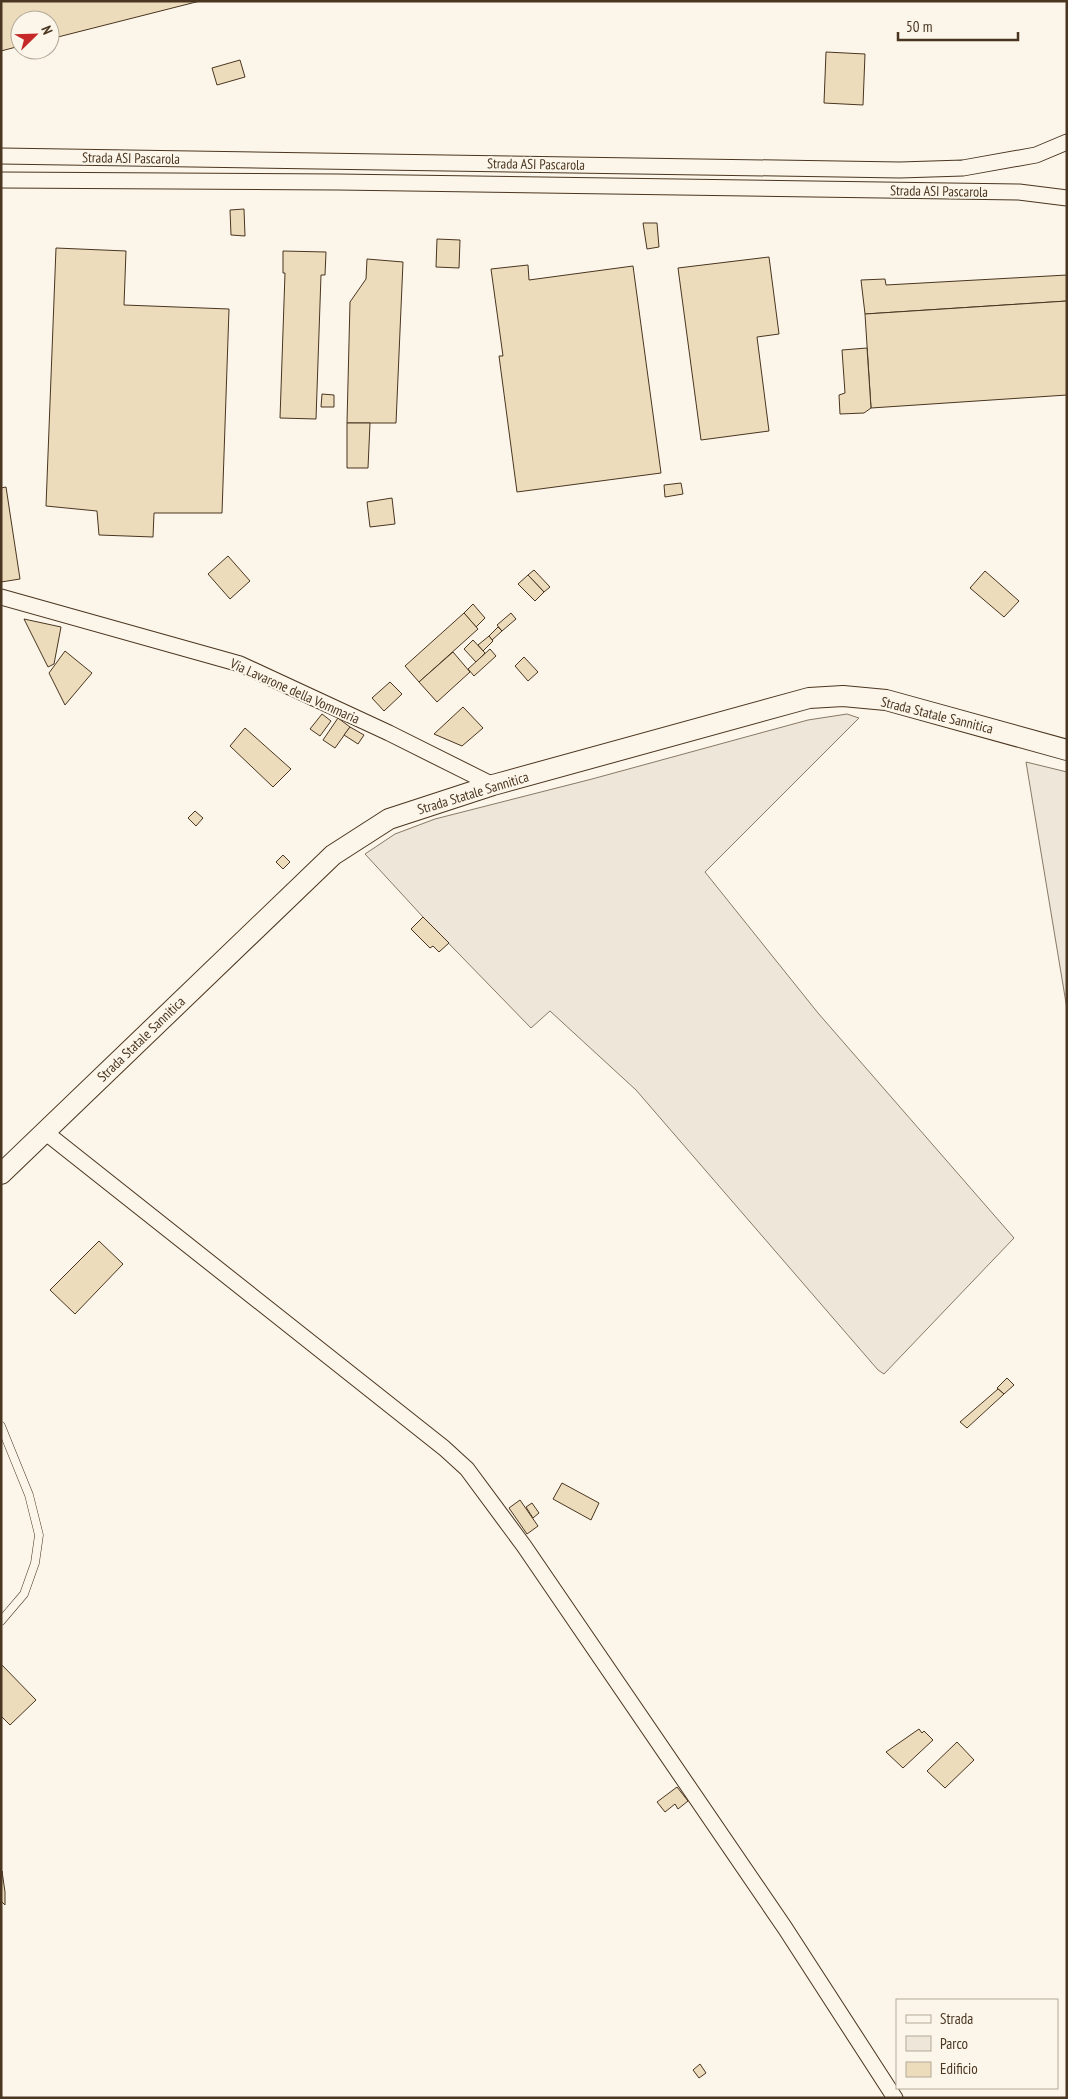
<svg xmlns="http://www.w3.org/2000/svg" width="1068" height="2099" font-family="'PT Sans Narrow',sans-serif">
<rect width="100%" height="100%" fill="#fbf6e9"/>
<g fill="#ede6d9" stroke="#887966">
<path d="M 847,714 L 859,718 L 705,872 L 818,1013 L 1014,1238 L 884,1374 L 878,1370 L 636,1090 L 550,1011 L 531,1028 L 423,917 L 365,854 L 395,834 L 435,819 L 592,779 L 808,720 Z"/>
<path d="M 1026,762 L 1067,772 L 1067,1009 Z"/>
</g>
<g fill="#ecdcbc" stroke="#4a3520">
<path d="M 1,1 L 200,1 L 50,39 L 50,20 L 20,20 L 20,46 L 1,51 Z"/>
<path d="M 826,52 L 865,54 L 863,105 L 824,103 Z"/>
<path d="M 240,60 L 245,77 L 217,85 L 212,68 Z"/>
<path d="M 244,209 L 245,236 L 231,235 L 230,210 Z"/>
<path d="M 643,223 L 657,223 L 659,247 L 647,249 Z"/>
<path d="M 437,239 L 460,240 L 459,268 L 436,267 Z"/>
<path d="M 56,248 L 126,251 L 124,305 L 229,309 L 222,513 L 154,513 L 153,537 L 99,535 L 97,511 L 46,506 Z"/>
<path d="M 283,251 L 326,252 L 325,275 L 321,275 L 316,419 L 280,418 L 285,273 L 283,273 Z"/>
<path d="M 769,257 L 779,334 L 757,337 L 769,431 L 701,440 L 678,268 Z"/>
<path d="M 367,259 L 403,262 L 396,423 L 347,423 L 350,302 L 366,279 Z"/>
<path d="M 528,265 L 529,280 L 633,266 L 661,473 L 517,492 L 499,356 L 503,356 L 491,269 Z"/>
<path d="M 1067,275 L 1067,301 L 865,314 L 861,280 L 885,279 L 886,285 Z"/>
<path d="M 1067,301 L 1067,395 L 871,408 L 865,314 Z"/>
<path d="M 867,348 L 871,408 L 864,413 L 840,414 L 839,395 L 845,393 L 842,350 Z"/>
<path d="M 322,394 L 334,395 L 334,407 L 321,407 Z"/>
<path d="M 347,423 L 370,423 L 368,468 L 347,468 Z"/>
<path d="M 681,483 L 683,494 L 665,497 L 664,485 Z"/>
<path d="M 6,487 L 20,579 L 1,582 L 1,488 Z"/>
<path d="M 392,498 L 395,524 L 370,527 L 367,502 Z"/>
<path d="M 228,556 L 250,581 L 230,599 L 208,574 Z"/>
<path d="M 534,570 L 550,587 L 544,592 L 528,575 Z"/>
<path d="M 985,571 L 1019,601 L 1004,617 L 970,588 Z"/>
<path d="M 528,575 L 544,592 L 535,601 L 518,584 Z"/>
<path d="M 473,604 L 485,618 L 476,627 L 464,613 Z"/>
<path d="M 464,613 L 478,629 L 419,682 L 405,666 Z"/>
<path d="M 511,613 L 516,619 L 502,631 L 497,625 Z"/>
<path d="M 24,619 L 61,627 L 54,664 L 48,667 Z"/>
<path d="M 498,627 L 502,631 L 492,640 L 489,636 Z"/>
<path d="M 489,636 L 493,641 L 483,651 L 478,645 Z"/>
<path d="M 473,640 L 485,653 L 476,662 L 464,649 Z"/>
<path d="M 490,649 L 496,656 L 474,676 L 468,669 Z"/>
<path d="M 65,651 L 92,673 L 65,705 L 49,673 Z"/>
<path d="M 453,652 L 470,672 L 437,702 L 419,682 Z"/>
<path d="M 524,657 L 538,672 L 528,681 L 515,666 Z"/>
<path d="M 390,682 L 402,694 L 384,711 L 372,698 Z"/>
<path d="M 463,707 L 483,728 L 462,746 L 434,734 Z"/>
<path d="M 322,714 L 331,721 L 320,736 L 310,729 Z"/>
<path d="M 338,718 L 350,727 L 335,748 L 323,740 Z"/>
<path d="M 350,727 L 364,735 L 358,744 L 344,735 Z"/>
<path d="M 245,728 L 291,769 L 273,787 L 230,746 Z"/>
<path d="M 195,811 L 203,818 L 196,826 L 188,818 Z"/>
<path d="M 283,855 L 290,862 L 283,869 L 276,862 Z"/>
<path d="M 423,917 L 449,943 L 439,952 L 433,946 L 430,948 L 411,929 Z"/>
<path d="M 99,1241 L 123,1264 L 75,1314 L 50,1290 Z"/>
<path d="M 1007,1378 L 1014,1385 L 1004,1394 L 997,1388 Z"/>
<path d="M 998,1389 L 1004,1394 L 967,1428 L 960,1422 Z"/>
<path d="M 562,1483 L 599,1503 L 591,1520 L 553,1499 Z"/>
<path d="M 520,1500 L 538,1526 L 527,1534 L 509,1508 Z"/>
<path d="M 532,1503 L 539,1513 L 533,1518 L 526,1507 Z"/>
<path d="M 1,1664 L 36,1700 L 10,1725 L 1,1716 Z"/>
<path d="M 919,1729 L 922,1733 L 924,1731 L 933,1740 L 903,1768 L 886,1752 Z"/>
<path d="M 957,1742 L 974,1760 L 945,1788 L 927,1771 Z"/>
<path d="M 677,1787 L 688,1801 L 678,1809 L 675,1804 L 665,1812 L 657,1802 Z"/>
<path d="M 2,1871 L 5,1892 L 5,1905 L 1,1901 Z"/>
<path d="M 700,2064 L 706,2073 L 699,2078 L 693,2070 Z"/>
</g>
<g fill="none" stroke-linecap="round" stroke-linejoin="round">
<defs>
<path id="lane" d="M 1,1426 L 29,1495 L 39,1535 L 35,1563 L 24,1594 L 1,1621"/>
<g id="street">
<path d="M 1,156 L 900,170 L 963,168 L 1036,155 L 1067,142"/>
<path d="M 1,180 L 338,182 L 1019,192 L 1067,198"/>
<path d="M 1,597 L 240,664 L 389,733 L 493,785"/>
<path d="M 45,1132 L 444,1448 L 467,1469 L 524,1546 L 785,1928 L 895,2098"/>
</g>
<path id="secondary" d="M 1,1174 L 333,855 L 389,819 L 493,785 L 809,698 L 843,696 L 886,700 L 1067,750"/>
</defs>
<use href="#lane" stroke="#4a3520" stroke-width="9"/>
<use href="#street" stroke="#4a3520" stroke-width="17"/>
<use href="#secondary" stroke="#4a3520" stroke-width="22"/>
<use href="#lane" stroke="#fbf6e9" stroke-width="8"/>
<use href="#street" stroke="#fbf6e9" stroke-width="15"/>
<use href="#secondary" stroke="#fbf6e9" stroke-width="20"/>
</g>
<g text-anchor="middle" stroke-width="4" stroke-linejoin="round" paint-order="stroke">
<g font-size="14" fill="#4a3520" stroke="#fbf6e9">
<text transform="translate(131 158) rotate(1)" y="5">Strada ASI Pascarola</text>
<text transform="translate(536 164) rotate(1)" y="5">Strada ASI Pascarola</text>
<text transform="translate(939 191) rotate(1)" y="5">Strada ASI Pascarola</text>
<text transform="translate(295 691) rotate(24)" y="5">Via Lavarone della Vommaria</text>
<text transform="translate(937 715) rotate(14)" y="5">Strada Statale Sannitica</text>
<text transform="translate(473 793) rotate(-17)" y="5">Strada Statale Sannitica</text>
<text transform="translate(141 1039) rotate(-44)" y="5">Strada Statale Sannitica</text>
</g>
</g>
<rect width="1068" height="2099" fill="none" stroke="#4a3520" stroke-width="5"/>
<rect x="896" y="1999" width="162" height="90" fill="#fbf6e9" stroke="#b4a999"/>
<rect x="906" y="2015" width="25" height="8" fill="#fbf6e9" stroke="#b4a999"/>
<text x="940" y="2024" font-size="15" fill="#4a3520">Strada</text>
<rect x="906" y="2036" width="25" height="15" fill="#ede6d9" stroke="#b4a999"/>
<text x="940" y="2049" font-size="15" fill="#4a3520">Parco</text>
<rect x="906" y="2062" width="25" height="15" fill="#ecdcbc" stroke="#b4a999"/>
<text x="940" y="2074" font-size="15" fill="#4a3520">Edificio</text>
<g transform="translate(35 35) rotate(67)"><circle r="24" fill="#fbf6e9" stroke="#b4a999"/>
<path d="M0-4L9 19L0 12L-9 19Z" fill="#c62828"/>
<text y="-8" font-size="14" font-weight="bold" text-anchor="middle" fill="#4a3520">N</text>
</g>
<path d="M898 32v8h120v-8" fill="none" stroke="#4a3520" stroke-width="2.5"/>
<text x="906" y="32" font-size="15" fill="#4a3520" stroke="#fbf6e9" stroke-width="4" paint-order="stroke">50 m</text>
</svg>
